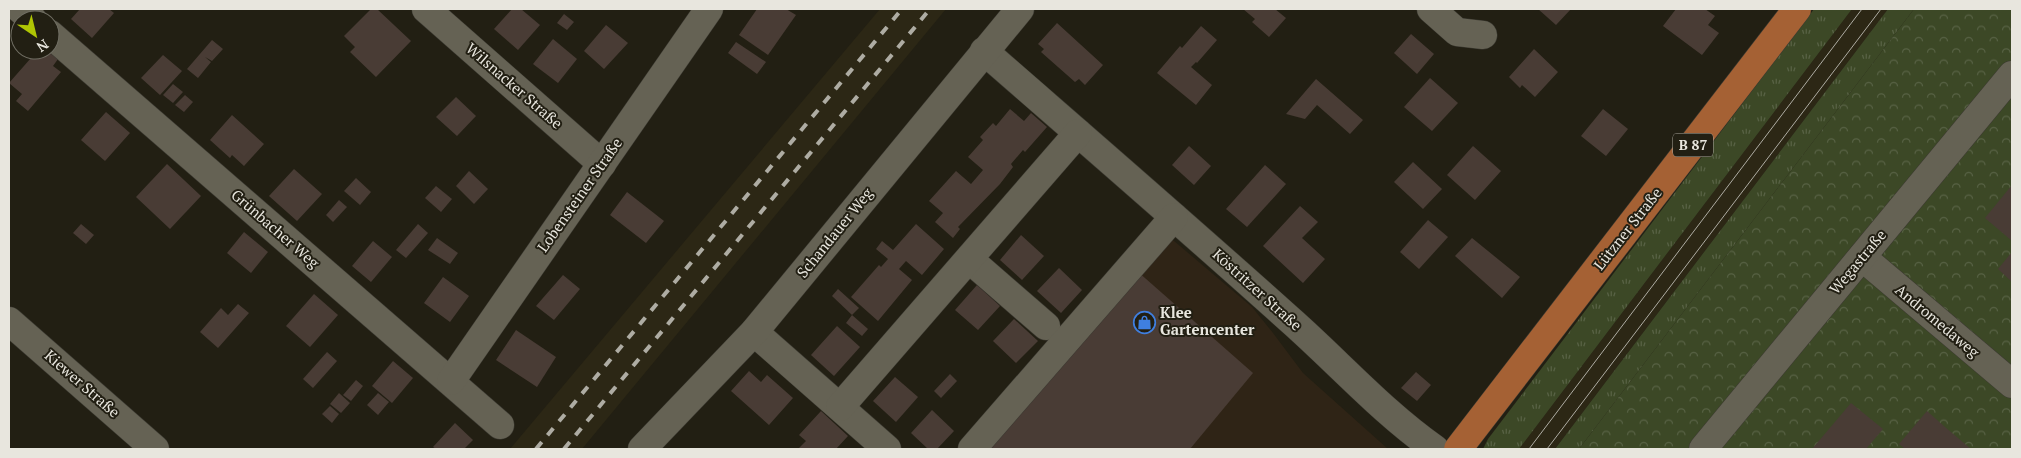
<svg xmlns="http://www.w3.org/2000/svg" width="2021" height="458" font-family="'PT Serif',serif">
<defs>
<pattern id="grass-tufts" width="24" height="20" patternUnits="userSpaceOnUse" patternTransform="scale(1.25)"><rect width="24" height="20" fill="#3c4826"/><path d="M3 7l-1-3M5 7V3M7 7l1-3M15 17l-1-3M17 17v-4M19 17l1-3" fill="none" stroke="#586245"/></pattern>
<pattern id="forest-crowns" width="20" height="18" patternUnits="userSpaceOnUse" patternTransform="scale(1.25)"><rect width="20" height="18" fill="#3c4826"/><path d="M2 6a3 3 0 1 1 6 0M12 15a3 3 0 1 1 6 0" fill="none" stroke="#586245"/></pattern>
</defs>
<rect width="100%" height="100%" fill="#221f13"/>
<path fill="#2f2416" d="M 1154,224 L 1252,307 L 1273,333 L 1303,373 L 1388,449 L 956,449 Z"/>
<g fill="#2c2715">
<path d="M 880,9 L 946,9 L 582,449 L 510,449 Z"/>
<path d="M 1852,9 L 1888,9 L 1555,449 L 1519,449 Z"/>
</g>
<g fill="url(#grass-tufts)">
<path d="M 1814,9 L 1852,9 L 1519,449 L 1483,449 L 1488,439 Z"/>
<path d="M 1888,9 L 1914,9 L 1579,449 L 1555,449 Z"/>
</g>
<path fill="url(#forest-crowns)" d="M 1914,9 L 2012,9 L 2012,449 L 1579,449 Z"/>
<g fill="#493c35">
<path d="M 80,9 L 109,9 L 114,13 L 92,38 L 71,19 Z"/>
<path d="M 371,9 L 377,9 L 411,41 L 376,77 L 350,52 L 355,47 L 344,36 Z"/>
<path d="M 512,9 L 521,9 L 540,25 L 518,50 L 494,29 Z"/>
<path d="M 757,9 L 786,9 L 796,15 L 768,55 L 739,35 Z"/>
<path d="M 1243,9 L 1275,9 L 1286,18 L 1269,37 L 1252,22 L 1255,19 Z"/>
<path d="M 1538,9 L 1571,9 L 1556,25 Z"/>
<path d="M 1676,9 L 1705,9 L 1715,16 L 1708,25 L 1719,33 L 1702,55 L 1663,26 Z"/>
<path d="M 564,14 L 574,22 L 567,30 L 557,23 Z"/>
<path d="M 1057,23 L 1103,65 L 1085,85 L 1079,79 L 1075,82 L 1041,52 L 1044,49 L 1038,44 Z"/>
<path d="M 606,25 L 628,43 L 604,69 L 584,51 Z"/>
<path d="M 1201,26 L 1217,40 L 1197,63 L 1196,62 L 1191,67 L 1212,85 L 1196,105 L 1157,73 L 1180,46 L 1182,48 Z"/>
<path d="M 1411,34 L 1434,54 L 1417,74 L 1394,53 Z"/>
<path d="M 553,39 L 577,59 L 558,83 L 533,64 Z"/>
<path d="M 212,40 L 223,49 L 212,61 L 205,57 L 211,62 L 198,78 L 187,69 Z"/>
<path d="M 736,42 L 766,62 L 757,74 L 728,53 Z"/>
<path d="M 1534,49 L 1558,72 L 1535,97 L 1522,85 L 1520,88 L 1509,77 Z"/>
<path d="M 38,50 L 47,50 L 58,59 L 53,66 L 61,72 L 28,111 L 16,101 L 22,94 L 9,83 Z"/>
<path d="M 163,55 L 182,71 L 160,95 L 141,78 Z"/>
<path d="M 1430,78 L 1458,103 L 1432,131 L 1404,107 Z"/>
<path d="M 1316,79 L 1363,120 L 1350,134 L 1317,105 L 1305,119 L 1286,114 Z"/>
<path d="M 173,84 L 183,92 L 173,103 L 163,95 Z"/>
<path d="M 185,95 L 193,102 L 184,112 L 175,105 Z"/>
<path d="M 456,97 L 476,116 L 457,136 L 436,117 Z"/>
<path d="M 1010,109 L 1024,121 L 1031,113 L 1047,127 L 1025,152 L 1023,150 L 1011,164 L 1013,167 L 1000,184 L 958,227 L 960,229 L 953,238 L 935,222 L 943,213 L 929,201 L 956,171 L 971,184 L 983,170 L 968,157 L 983,140 L 980,137 L 993,123 L 996,126 Z"/>
<path d="M 1603,109 L 1628,129 L 1606,156 L 1581,136 Z"/>
<path d="M 106,112 L 130,133 L 105,161 L 81,140 Z"/>
<path d="M 232,115 L 264,144 L 244,166 L 232,155 L 230,158 L 210,140 Z"/>
<path d="M 1189,146 L 1211,166 L 1194,185 L 1172,165 Z"/>
<path d="M 1473,146 L 1501,171 L 1475,200 L 1447,175 Z"/>
<path d="M 1413,162 L 1442,189 L 1423,209 L 1394,182 Z"/>
<path d="M 167,164 L 201,196 L 170,229 L 136,197 Z"/>
<path d="M 1265,165 L 1286,184 L 1247,227 L 1226,209 Z"/>
<path d="M 294,169 L 322,194 L 297,221 L 269,196 Z"/>
<path d="M 469,171 L 488,189 L 474,204 L 456,186 Z"/>
<path d="M 356,178 L 371,192 L 360,205 L 344,191 Z"/>
<path d="M 2012,185 L 2012,241 L 1985,218 Z"/>
<path d="M 436,186 L 452,199 L 441,212 L 425,198 Z"/>
<path d="M 627,192 L 664,221 L 646,243 L 610,215 Z"/>
<path d="M 339,200 L 347,207 L 333,222 L 326,215 Z"/>
<path d="M 1300,206 L 1318,222 L 1302,238 L 1325,259 L 1303,283 L 1263,246 Z"/>
<path d="M 1428,220 L 1448,237 L 1419,269 L 1400,252 Z"/>
<path d="M 81,224 L 94,235 L 86,244 L 73,233 Z"/>
<path d="M 418,224 L 428,233 L 406,258 L 396,250 Z"/>
<path d="M 916,224 L 944,249 L 922,275 L 906,261 L 899,269 L 912,280 L 878,321 L 851,297 L 879,265 L 881,267 L 888,259 L 876,249 L 882,241 L 893,250 Z"/>
<path d="M 244,232 L 268,252 L 251,273 L 227,253 Z"/>
<path d="M 1021,235 L 1044,256 L 1022,280 L 1000,260 Z"/>
<path d="M 437,238 L 458,253 L 450,264 L 428,250 Z"/>
<path d="M 1472,238 L 1520,277 L 1502,298 L 1455,256 Z"/>
<path d="M 373,241 L 392,257 L 371,282 L 352,266 Z"/>
<path d="M 2012,252 L 2012,282 L 1998,269 Z"/>
<path d="M 1059,268 L 1082,290 L 1061,313 L 1037,291 Z"/>
<path d="M 1137,271 L 1253,373 L 1190,449 L 980,449 Z"/>
<path d="M 563,275 L 580,289 L 554,320 L 536,306 Z"/>
<path d="M 443,277 L 469,296 L 450,322 L 424,303 Z"/>
<path d="M 977,285 L 1000,306 L 978,330 L 955,310 Z"/>
<path d="M 838,289 L 859,308 L 852,315 L 832,296 Z"/>
<path d="M 314,294 L 338,315 L 310,347 L 286,326 Z"/>
<path d="M 238,304 L 249,313 L 218,348 L 200,332 L 221,308 L 228,315 Z"/>
<path d="M 852,315 L 868,329 L 862,336 L 846,323 Z"/>
<path d="M 1014,319 L 1038,341 L 1016,363 L 993,341 Z"/>
<path d="M 837,326 L 860,347 L 834,376 L 811,355 Z"/>
<path d="M 516,330 L 556,357 L 537,387 L 496,360 Z"/>
<path d="M 327,352 L 337,361 L 313,388 L 303,379 Z"/>
<path d="M 393,361 L 413,378 L 392,403 L 372,386 Z"/>
<path d="M 749,371 L 761,382 L 767,375 L 793,398 L 769,425 L 731,391 Z"/>
<path d="M 1416,372 L 1431,385 L 1417,401 L 1401,388 Z"/>
<path d="M 950,374 L 957,381 L 941,398 L 934,391 Z"/>
<path d="M 895,377 L 918,397 L 896,422 L 873,401 Z"/>
<path d="M 356,380 L 363,386 L 351,401 L 343,395 Z"/>
<path d="M 339,393 L 350,403 L 341,413 L 330,404 Z"/>
<path d="M 378,393 L 389,402 L 378,415 L 367,405 Z"/>
<path d="M 1851,403 L 1883,429 L 1866,449 L 1812,449 Z"/>
<path d="M 330,406 L 339,414 L 332,423 L 322,414 Z"/>
<path d="M 932,410 L 954,431 L 937,449 L 928,449 L 911,433 Z"/>
<path d="M 821,411 L 848,436 L 836,449 L 798,449 L 806,441 L 799,435 Z"/>
<path d="M 1927,411 L 1945,427 L 1971,449 L 1905,449 L 1899,444 Z"/>
<path d="M 455,423 L 473,440 L 464,449 L 436,449 L 433,447 Z"/>
</g>
<g fill="none" stroke-linecap="round" stroke-linejoin="round">
<defs>
<g id="minor">
<path d="M 20,9 L 33,20"/>
<path d="M 426,9 L 602,164"/>
<path d="M 1431,9 L 1457,32 L 1483,35"/>
<path d="M 50,34 L 500,425"/>
<path d="M 984,51 C 1086,140 1188,228 1288,318 C 1337,361 1381,411 1435,449"/>
<path d="M 1862,257 L 2012,384"/>
<path d="M 970,260 L 1046,326"/>
<path d="M 9,321 L 155,449"/>
<path d="M 754,332 L 887,449"/>
<path d="M 451,381 L 709,9"/>
<path d="M 840,407 L 1078,133"/>
<path d="M 642,449 L 754,332 L 1020,9"/>
<path d="M 972,449 L 1174,217"/>
<path d="M 1703,449 L 2012,75"/>
</g>
<path id="major" d="M 1458,449 L 1797,9"/>
</defs>
<use href="#minor" stroke="#3c3a32" stroke-width="29"/>
<use href="#major" stroke="#3c3a32" stroke-width="29"/>
<use href="#minor" stroke="#656254" stroke-width="28"/>
<use href="#major" stroke="#a56134" stroke-width="28"/>
<g stroke="#aeaca3" stroke-width="1">
<path d="M 1529,449 L 1862,9"/>
<path d="M 1547,449 L 1881,9"/>
</g>
<g stroke="#aeaca3" stroke-width="4" stroke-dasharray="9 9" stroke-linecap="butt">
<path d="M 536,449 L 902,9"/>
<path d="M 564,449 L 930,9"/>
</g>
</g>
<defs>
<symbol id="shop-ring" viewBox="-11 -11 22 22"><circle r="9.5" fill="#221f13" stroke="#3f7fe0" stroke-width="1.5"/><path d="M-5-2.5h2.3a2.7 3.5 0 0 1 5.4 0H5L5.5 6h-11ZM-1.5-2.5h3a1.5 2.3 0 0 0-3 0Z" fill="#3f7fe0"/></symbol>
</defs>
<g fill-rule="evenodd">
<use href="#shop-ring" x="1132" y="310" width="25" height="25"/>
</g>
<g text-anchor="middle" stroke-width="4" stroke-linejoin="round" paint-order="stroke">
<rect fill="#221f13" stroke="#adaaa1" stroke-width="1" x="1673" y="133.5" width="40" height="23" rx="4"/>
<g font-size="14" font-weight="bold" fill="#e8e6de">
<text x="1693" y="150">B 87</text>
</g>
<g font-size="15" fill="#e8e6de" stroke="#221f13">
<text transform="translate(514 86) rotate(41)" y="5">Wilsnacker Straße</text>
<text transform="translate(580 195) rotate(-55)" y="5">Lobensteiner Straße</text>
<text transform="translate(275 229) rotate(41)" y="5">Grünbacher Weg</text>
<text transform="translate(1628 229) rotate(-52)" y="5">Lützner Straße</text>
<text transform="translate(835 233) rotate(-51)" y="5">Schandauer Weg</text>
<text transform="translate(1858 262) rotate(-50)" y="5">Wegastraße</text>
<text transform="translate(1257 290) rotate(42)" y="5">Köstritzer Straße</text>
<text transform="translate(1937 321) rotate(40)" y="5">Andromedaweg</text>
<text transform="translate(82 384) rotate(41)" y="5">Kiewer Straße</text>
</g>
<g font-size="15" font-weight="bold" fill="#e8e6de" stroke="#221f13" text-anchor="start">
<text x="1160" y="318">Klee<tspan x="1160" dy="17">Gartencenter</tspan></text>
</g>
</g>
<rect width="2021" height="458" fill="none" stroke="#e8e6de" stroke-width="20"/>
<g transform="translate(35 35) rotate(145)"><circle r="24" fill="#221f13" stroke="#716f64"/>
<path d="M0-4L9 19L0 12L-9 19Z" fill="#afc504"/>
<text y="-8" font-size="14" font-weight="bold" text-anchor="middle" fill="#e8e6de">N</text>
</g>
</svg>
